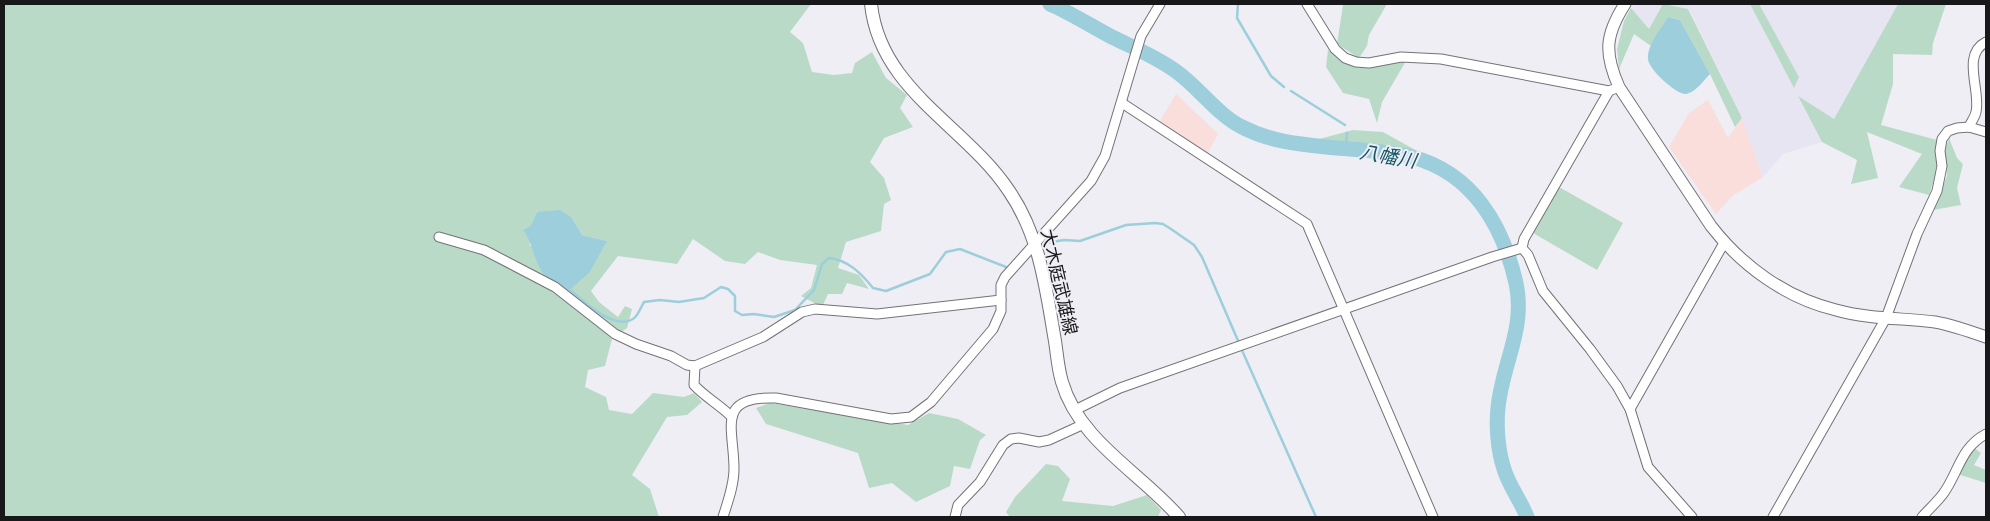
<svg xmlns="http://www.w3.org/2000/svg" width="1990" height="521" font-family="'Titillium Web','Noto Sans JP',sans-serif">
<rect width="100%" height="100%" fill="#efeef4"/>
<g fill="#f9dedc">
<path d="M 1176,94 L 1218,134 L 1206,156 L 1159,123 Z"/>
<path d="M 1708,100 L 1728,138 L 1742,118 L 1763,177 L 1732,196 L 1716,214 L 1669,147 L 1689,113 Z"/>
</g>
<path fill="#e8e5f3" d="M 1635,4 L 1898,4 L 1834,119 L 1798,97 L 1822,142 L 1783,154 L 1763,177 L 1742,118 L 1689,9 L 1649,29 L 1631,8 Z"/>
<g fill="#badac8" fill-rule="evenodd">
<path d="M 4,4 L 811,4 L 790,32 L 803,43 L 812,72 L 834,75 L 852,73 L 855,63 L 872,52 L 886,78 L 907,95 L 900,108 L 913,127 L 884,138 L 870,162 L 884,178 L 891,200 L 884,204 L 881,231 L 846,242 L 838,268 L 859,275 L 869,289 L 847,283 L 842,294 L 828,294 L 822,307 L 801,296 L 811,288 L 817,265 L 780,260 L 758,252 L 745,264 L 725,261 L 693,239 L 677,264 L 618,256 L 591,291 L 599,302 L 618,317 L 625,306 L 632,309 L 627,328 L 612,339 L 605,366 L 588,370 L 585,387 L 606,397 L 609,410 L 632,414 L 653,393 L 684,397 L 694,393 L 702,402 L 687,415 L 667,417 L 632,475 L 650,489 L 659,517 L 4,517 ZM 537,212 L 572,218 L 582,235 L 607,241 L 530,246 C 529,233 532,224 537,212 Z"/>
<path d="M 1339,4 L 1387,4 L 1369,35 L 1367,46 L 1359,58 L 1337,44 L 1343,5 Z"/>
<path d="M 1663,4 L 1688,9 L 1742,118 L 1735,127 L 1710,74 L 1680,20 L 1668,17 L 1651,46 L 1634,34 L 1619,69 L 1617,49 L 1624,21 L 1631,8 L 1649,29 Z"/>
<path d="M 1750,4 L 1759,4 L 1799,77 L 1794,88 Z"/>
<path d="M 1898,4 L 1946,4 L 1933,43 L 1932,55 L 1893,54 L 1893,84 L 1881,125 L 1937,140 L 1938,167 L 1929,195 L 1899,187 L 1922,154 L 1867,132 L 1878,178 L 1851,184 L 1857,160 L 1822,142 L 1798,96 L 1834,119 Z"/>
<path d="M 1328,50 L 1345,64 L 1370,67 L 1406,61 L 1382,102 L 1377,123 L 1369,99 L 1343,93 L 1326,67 Z"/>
<path d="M 1353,130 L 1383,132 L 1419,152 L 1319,139 Z"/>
<path d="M 1949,138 L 1957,158 L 1963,164 L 1957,188 L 1961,205 L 1933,210 L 1947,176 L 1945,151 Z"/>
<path d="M 1559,187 L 1623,223 L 1597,270 L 1533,233 Z"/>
<path d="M 770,403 L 908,425 L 929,413 L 958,419 L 986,435 L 980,440 L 970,469 L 954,466 L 950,486 L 916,502 L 892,483 L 869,488 L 858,453 L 766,424 L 756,408 Z"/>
<path d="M 1973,447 L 1981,453 L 1974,465 L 1986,470 L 1986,483 L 1957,474 Z"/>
<path d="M 1046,464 L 1058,466 L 1070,479 L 1062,501 L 1113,506 L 1147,495 L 1161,510 L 1158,517 L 1010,517 L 1006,512 L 1015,497 Z"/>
</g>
<g fill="#9ccedc">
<path d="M 1668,17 L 1680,20 L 1710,74 C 1704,80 1695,93 1686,94 C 1677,95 1648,69 1648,59 C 1647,45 1661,29 1668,17 Z"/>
<path d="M 560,210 L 572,218 L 582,235 L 607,241 L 589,273 L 568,291 C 561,286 548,280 543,273 C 533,260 533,242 523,230 L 531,226 L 537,212 Z"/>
</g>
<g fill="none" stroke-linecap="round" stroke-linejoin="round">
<g stroke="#9ccedc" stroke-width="2.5">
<path d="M 1238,4 L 1237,18 L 1271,76 L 1284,87"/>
<path d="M 1291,91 L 1345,125"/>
<path d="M 1346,149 L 1347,133"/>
<path d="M 1045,243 L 1064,240 L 1080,241 L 1126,225 L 1155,223 L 1163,224 L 1171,229 L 1194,245 L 1202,257 L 1239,343"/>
<path d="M 568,288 C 582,300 614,331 633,319 C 638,316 641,307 644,302 L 660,300 L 679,302 L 704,298 L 721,287 L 728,289 L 735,296 L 735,311 L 742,315 L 754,314 L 774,317 L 795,310 L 814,290 L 822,264 L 829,258 C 848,260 861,273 873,288 L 886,291 L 930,274 L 946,252 L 960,249 L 1006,267"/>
<path d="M 1241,348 L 1316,517"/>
</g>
<path stroke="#9ccedc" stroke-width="15" d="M 1050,4 C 1071,13 1091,26 1112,37 C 1134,48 1157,57 1177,72 C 1199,88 1219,116 1242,127 C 1269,141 1297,144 1326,147 C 1354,150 1384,150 1412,157 C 1473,173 1503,226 1516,283 C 1526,329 1502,364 1498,408 C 1496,427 1498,451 1504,469 C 1509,486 1521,501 1527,517"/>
<defs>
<g id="minor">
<path d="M 1307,4 L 1335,49 L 1345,58 L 1356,62 L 1369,63 L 1401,57 L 1441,59 L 1609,91"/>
<path d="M 1122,103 L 1307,224 L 1433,517"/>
<path d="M 1969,127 C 1971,122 1975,117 1976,112 C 1981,90 1961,55 1986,42"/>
<path d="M 439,237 L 484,250 L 555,287 L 615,334 L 636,344 L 671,356 L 687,365 L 695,366 L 763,337 L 802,312 L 815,309 L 877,314 L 1001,300"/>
<path d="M 1522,248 L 1528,255 L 1543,291 L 1590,349 L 1617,386 L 1630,409 L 1648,467 L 1692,517"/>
<path d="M 1522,248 L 1524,239 L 1609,91 L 1614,89"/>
<path d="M 695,366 L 694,385 C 705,397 720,405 732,417"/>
<path d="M 1630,409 L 1724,243"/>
<path d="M 1075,410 L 1120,388 L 1492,257 L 1522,248"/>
<path d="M 723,517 C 728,501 734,485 734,469 C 734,428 715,396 776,398 L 891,419 L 911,417 L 931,402 L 993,329 L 1001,311 L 1001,285 L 1005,277 L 1091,181 L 1105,156 L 1141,36 L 1160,4"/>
<path d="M 955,517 L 958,505 L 980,482 L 1003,445 L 1011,439 L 1019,438 L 1039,442 L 1049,440 L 1084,424"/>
<path d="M 1773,517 L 1886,318 L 1917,234 L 1937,191 L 1942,166 L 1940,151 L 1942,139 L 1948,131 L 1957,128 L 1969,127 L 1986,132"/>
<path d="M 1922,517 C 1929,509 1937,502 1943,494 C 1959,472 1960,448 1986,434"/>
</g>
<path id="tertiary" d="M 1625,4 C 1605,35 1604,53 1619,87 L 1711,226 C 1742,266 1786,298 1836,310 C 1868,319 1902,318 1935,322 C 1952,325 1969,331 1986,337"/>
<path id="secondary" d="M 871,4 C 880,90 965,125 1009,191 C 1040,236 1046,289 1055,341 C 1057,354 1058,369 1062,382 C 1079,441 1141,473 1179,517"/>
</defs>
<use href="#minor" stroke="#737278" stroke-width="11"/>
<use href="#tertiary" stroke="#737278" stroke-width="13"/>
<use href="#secondary" stroke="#737278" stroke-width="14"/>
<use href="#minor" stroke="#fff" stroke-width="9"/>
<use href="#tertiary" stroke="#fff" stroke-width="11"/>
<use href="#secondary" stroke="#fff" stroke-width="12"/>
</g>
<g text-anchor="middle" stroke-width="4" stroke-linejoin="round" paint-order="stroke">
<g font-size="18" fill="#181719" stroke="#efeef4">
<text transform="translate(1059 282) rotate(77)" y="6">大木庭武雄線</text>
</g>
<g font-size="19" font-style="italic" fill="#135666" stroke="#efeef4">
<text transform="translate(1388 156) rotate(10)" y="7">八幡川</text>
</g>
</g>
<rect width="1990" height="521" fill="none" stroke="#181719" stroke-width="10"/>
</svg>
